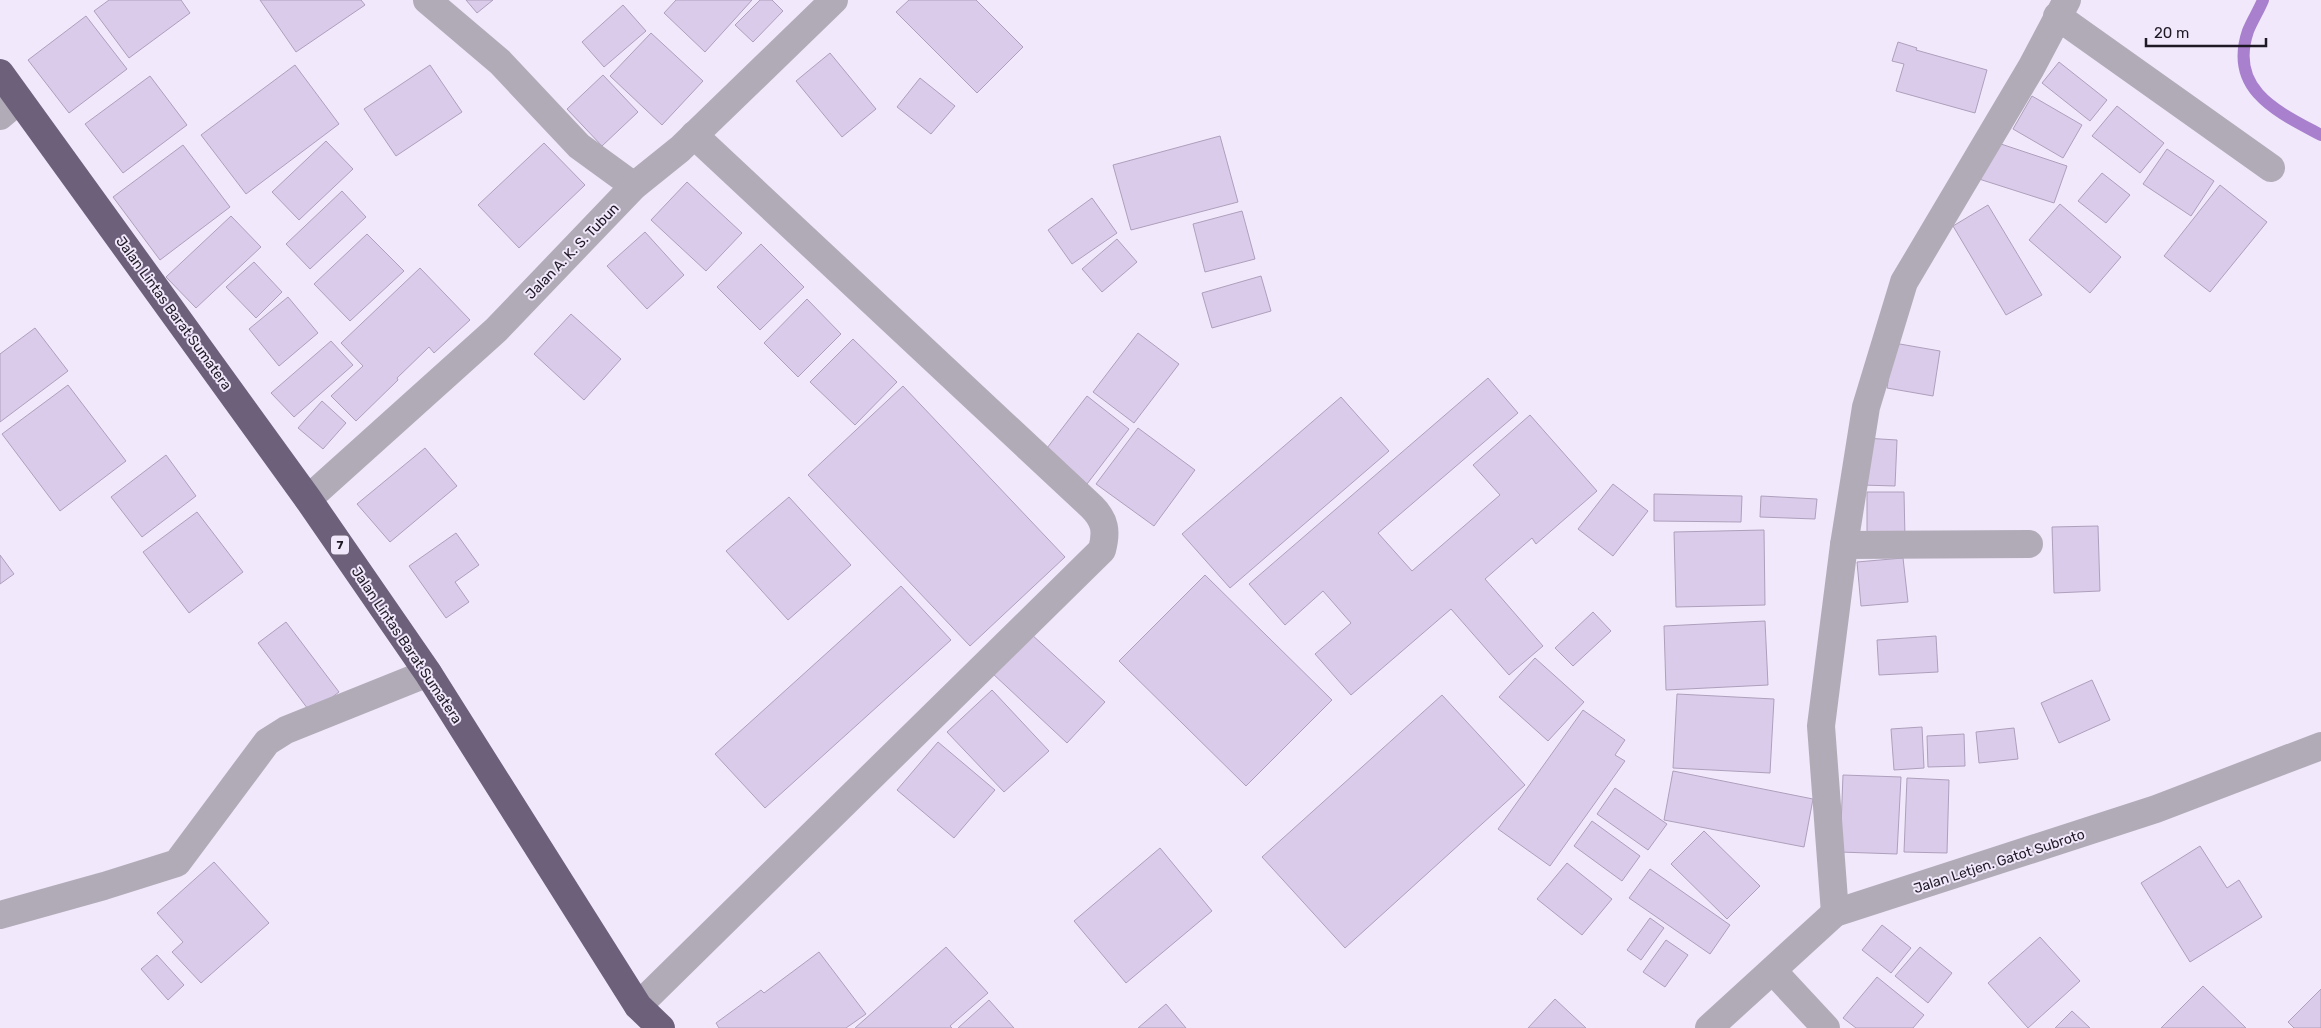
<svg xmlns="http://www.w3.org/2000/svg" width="2321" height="1028" font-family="Rubik,sans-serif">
<rect width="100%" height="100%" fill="#f1e8fb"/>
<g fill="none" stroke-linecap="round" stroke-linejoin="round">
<path stroke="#a880ce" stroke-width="12" d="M 2263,0 C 2259,10 2252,21 2248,31 C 2228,90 2278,112 2321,135"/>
</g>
<g fill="#d9cbe9" stroke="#aea0bd">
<path d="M 109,0 L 181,0 L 190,13 L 129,58 L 94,11 Z"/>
<path d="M 260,0 L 361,0 L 365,5 L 296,52 Z"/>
<path d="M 466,0 L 493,0 L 477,13 Z"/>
<path d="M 676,0 L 752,0 L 705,52 L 664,13 Z"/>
<path d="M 760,0 L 772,0 L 783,11 L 753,42 L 735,25 Z"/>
<path d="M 909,0 L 976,0 L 1023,47 L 977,93 L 896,12 Z"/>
<path d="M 623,5 L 646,31 L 604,67 L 582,42 Z"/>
<path d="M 86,16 L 127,69 L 69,113 L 28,60 Z"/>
<path d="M 651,33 L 703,81 L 662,125 L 610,76 Z"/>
<path d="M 1898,42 L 1917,48 L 1916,50 L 1987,70 L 1975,113 L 1896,91 L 1904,64 L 1892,61 Z"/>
<path d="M 830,53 L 876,109 L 842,137 L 796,81 Z"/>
<path d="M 2059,62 L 2107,100 L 2090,121 L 2042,83 Z"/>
<path d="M 295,65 L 339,124 L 246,194 L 201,135 Z"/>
<path d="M 430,65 L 462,112 L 396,156 L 364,109 Z"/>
<path d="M 603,75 L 638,112 L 602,146 L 567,109 Z"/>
<path d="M 150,76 L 187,125 L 123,173 L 85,124 Z"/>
<path d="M 920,78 L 955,106 L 931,134 L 897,107 Z"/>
<path d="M 2032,96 L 2082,125 L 2063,158 L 2013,129 Z"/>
<path d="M 2117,106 L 2164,143 L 2140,173 L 2092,136 Z"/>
<path d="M 1220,136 L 1238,202 L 1131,230 L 1113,165 Z"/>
<path d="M 326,141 L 353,169 L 299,220 L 272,192 Z"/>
<path d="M 1992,141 L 2067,166 L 2054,203 L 1979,179 Z"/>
<path d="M 544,143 L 585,185 L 519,248 L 478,205 Z"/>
<path d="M 183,145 L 230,207 L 160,260 L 113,197 Z"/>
<path d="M 2167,149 L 2214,181 L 2191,216 L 2143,184 Z"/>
<path d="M 2102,173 L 2130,195 L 2106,223 L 2078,201 Z"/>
<path d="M 687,182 L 742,233 L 706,271 L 651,220 Z"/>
<path d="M 2220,185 L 2267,222 L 2210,292 L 2164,256 Z"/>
<path d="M 342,191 L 366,217 L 310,269 L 286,244 Z"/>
<path d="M 1092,198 L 1117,233 L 1072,264 L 1048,230 Z"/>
<path d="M 2060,204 L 2121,257 L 2090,293 L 2029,240 Z"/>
<path d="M 1988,205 L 2042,295 L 2006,315 L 1953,226 Z"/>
<path d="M 1242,211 L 1255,259 L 1205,272 L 1193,224 Z"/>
<path d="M 231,216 L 261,247 L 196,308 L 166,277 Z"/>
<path d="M 645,232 L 684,275 L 647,309 L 607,266 Z"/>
<path d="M 367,234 L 404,271 L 350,321 L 314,284 Z"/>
<path d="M 1117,239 L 1137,262 L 1102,292 L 1082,269 Z"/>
<path d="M 761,244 L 804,287 L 760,330 L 717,287 Z"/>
<path d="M 254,262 L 282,292 L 256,318 L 226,287 Z"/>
<path d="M 420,268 L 470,320 L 434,353 L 429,347 L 397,378 L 398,380 L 356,421 L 331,396 L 363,366 L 341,343 Z"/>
<path d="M 1261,276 L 1271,311 L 1212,328 L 1202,293 Z"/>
<path d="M 288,297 L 318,333 L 279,366 L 249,329 Z"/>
<path d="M 807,299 L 841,334 L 798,377 L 764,343 Z"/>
<path d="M 571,314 L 621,359 L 584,400 L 534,354 Z"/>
<path d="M 35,328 L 68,371 L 0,422 L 0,354 Z"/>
<path d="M 1138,333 L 1179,364 L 1134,423 L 1093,392 Z"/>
<path d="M 853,339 L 897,382 L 855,425 L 810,382 Z"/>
<path d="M 331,341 L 353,365 L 294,417 L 271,393 Z"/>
<path d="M 1894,343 L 1940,351 L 1933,396 L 1887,388 Z"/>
<path d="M 1488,378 L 1518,413 L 1378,533 L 1412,571 L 1500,495 L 1473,465 L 1530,415 L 1597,491 L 1536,544 L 1532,538 L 1485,579 L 1543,646 L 1509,675 L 1451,609 L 1351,695 L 1315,654 L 1351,623 L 1323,591 L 1285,625 L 1249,584 Z"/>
<path d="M 68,385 L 126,461 L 60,511 L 2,434 Z"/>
<path d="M 903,386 L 1065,557 L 970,646 L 808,475 Z"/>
<path d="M 1087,396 L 1129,429 L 1087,484 L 1044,452 Z"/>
<path d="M 1341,397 L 1389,451 L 1230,588 L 1182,534 Z"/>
<path d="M 322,401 L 346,423 L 323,449 L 298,428 Z"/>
<path d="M 1138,428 L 1195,470 L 1154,526 L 1096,484 Z"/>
<path d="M 1864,438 L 1897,440 L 1895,486 L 1862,485 Z"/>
<path d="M 425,448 L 457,486 L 390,542 L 357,504 Z"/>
<path d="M 166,455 L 196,496 L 142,537 L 111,497 Z"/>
<path d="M 1613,484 L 1648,511 L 1613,556 L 1578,529 Z"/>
<path d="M 1867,492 L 1904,492 L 1905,538 L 1867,538 Z"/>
<path d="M 1654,494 L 1742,496 L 1741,522 L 1654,521 Z"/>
<path d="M 1761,496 L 1817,499 L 1815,519 L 1760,517 Z"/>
<path d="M 789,497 L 851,565 L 788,620 L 726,551 Z"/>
<path d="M 197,512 L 243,572 L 189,613 L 143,552 Z"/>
<path d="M 2098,526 L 2100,591 L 2054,593 L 2052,527 Z"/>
<path d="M 1764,530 L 1765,605 L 1676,607 L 1674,532 Z"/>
<path d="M 456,533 L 479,565 L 455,582 L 469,602 L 446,618 L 409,566 Z"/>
<path d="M 0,555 L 14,574 L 0,584 Z"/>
<path d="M 1903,558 L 1908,602 L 1861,606 L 1857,562 Z"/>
<path d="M 1205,575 L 1332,700 L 1246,786 L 1119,661 Z"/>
<path d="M 901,586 L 951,640 L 765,808 L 715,754 Z"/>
<path d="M 1593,612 L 1611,631 L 1573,666 L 1555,648 Z"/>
<path d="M 1765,621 L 1768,685 L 1666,690 L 1664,626 Z"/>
<path d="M 286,622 L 339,692 L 311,713 L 258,643 Z"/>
<path d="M 1030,633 L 1105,702 L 1067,743 L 992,673 Z"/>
<path d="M 1936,636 L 1938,672 L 1879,675 L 1877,640 Z"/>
<path d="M 1535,658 L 1584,702 L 1548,741 L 1499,697 Z"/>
<path d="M 2092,680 L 2110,720 L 2059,743 L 2041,703 Z"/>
<path d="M 992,690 L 1049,751 L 1004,792 L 947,732 Z"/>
<path d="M 1677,694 L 1774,699 L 1770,773 L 1673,768 Z"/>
<path d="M 1442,695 L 1525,785 L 1345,948 L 1262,857 Z"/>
<path d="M 1583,710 L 1625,740 L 1615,755 L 1625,761 L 1550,866 L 1498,829 Z"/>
<path d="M 1922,727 L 1924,768 L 1894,770 L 1891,729 Z"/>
<path d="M 2014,728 L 2018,759 L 1979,763 L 1976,732 Z"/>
<path d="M 1964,734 L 1965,766 L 1928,767 L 1927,736 Z"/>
<path d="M 938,742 L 995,790 L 954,838 L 897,790 Z"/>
<path d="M 1673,771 L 1813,799 L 1804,847 L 1664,820 Z"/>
<path d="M 1843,775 L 1901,777 L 1897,854 L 1840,852 Z"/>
<path d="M 1907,778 L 1949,780 L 1947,853 L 1904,852 Z"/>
<path d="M 1615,788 L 1667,824 L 1648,850 L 1597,814 Z"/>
<path d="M 1592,821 L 1640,856 L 1622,881 L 1574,846 Z"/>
<path d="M 1704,831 L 1760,886 L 1727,919 L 1671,864 Z"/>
<path d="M 2200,846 L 2227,888 L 2239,880 L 2262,917 L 2190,962 L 2141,883 Z"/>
<path d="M 1160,848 L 1212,911 L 1126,983 L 1074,921 Z"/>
<path d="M 214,862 L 269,923 L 201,983 L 172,952 L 183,942 L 157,913 Z"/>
<path d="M 1567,863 L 1612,899 L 1582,935 L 1537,899 Z"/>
<path d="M 1650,869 L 1730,925 L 1710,954 L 1629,898 Z"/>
<path d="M 1650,918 L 1664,928 L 1641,960 L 1627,950 Z"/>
<path d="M 1882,925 L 1911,948 L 1891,973 L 1862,950 Z"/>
<path d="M 2040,937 L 2080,981 L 2028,1028 L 1988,983 Z"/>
<path d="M 1666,940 L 1688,955 L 1665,987 L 1643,972 Z"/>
<path d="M 946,947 L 988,993 L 950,1026 L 952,1028 L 855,1028 Z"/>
<path d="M 1920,947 L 1952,973 L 1928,1003 L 1895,976 Z"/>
<path d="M 819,952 L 866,1014 L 846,1028 L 719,1028 L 716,1023 L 761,990 L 764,993 Z"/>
<path d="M 157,955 L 184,985 L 168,1000 L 141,969 Z"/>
<path d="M 1877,977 L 1924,1015 L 1913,1028 L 1856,1028 L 1843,1018 Z"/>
<path d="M 2203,986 L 2246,1028 L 2161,1028 Z"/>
<path d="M 2321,989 L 2321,1028 L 2294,1028 L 2288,1022 Z"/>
<path d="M 1555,999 L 1586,1028 L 1528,1028 Z"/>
<path d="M 989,1000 L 1014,1028 L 958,1028 Z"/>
<path d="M 1166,1004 L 1186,1028 L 1138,1028 Z"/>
<path d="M 2072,1011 L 2090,1028 L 2055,1028 Z"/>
</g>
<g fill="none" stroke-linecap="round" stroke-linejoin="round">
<g stroke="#b1abb8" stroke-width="28">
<path d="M 427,0 L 500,62 L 579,146 L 634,186"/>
<path d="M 2057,16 L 2271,168"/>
<path d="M 0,116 L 19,100"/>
<path d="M 308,499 L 496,330 L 634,186 L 680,149 L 834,0"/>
<path d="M 1844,545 L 2029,544"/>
<path d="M 1835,913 L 1821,726 L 1844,545 L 1866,407 L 1904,282 L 2031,68 L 2067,0"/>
<path d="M 0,915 L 104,886 L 177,863 L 267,742 L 286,730 L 428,673"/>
<path d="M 1773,971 L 1826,1028"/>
<path d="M 638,1006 L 1102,550 C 1107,531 1105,520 1092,507 L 694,135"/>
<path d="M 1709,1028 L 1835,913 L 2156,809 L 2321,746"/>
</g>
<path stroke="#6d607b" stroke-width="28" d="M 0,73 L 308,499 L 428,673 L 638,1006 L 661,1028"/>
</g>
<g text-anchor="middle" stroke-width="4" stroke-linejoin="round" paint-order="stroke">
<rect fill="#f1e8fb" stroke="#5d5764" stroke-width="1" x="331" y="535.5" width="18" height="19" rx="4"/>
<g font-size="12" font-weight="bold" fill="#1e1924">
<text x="340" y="549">7</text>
</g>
<g font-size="14" fill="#1e1924" stroke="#f1e8fb">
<text transform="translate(572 251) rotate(-46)" y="5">Jalan A. K. S. Tubun</text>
<text transform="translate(174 313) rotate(54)" y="5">Jalan Lintas Barat Sumatera</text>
<text transform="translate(407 645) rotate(56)" y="5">Jalan Lintas Barat Sumatera</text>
<text transform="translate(1999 861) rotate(-18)" y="5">Jalan Letjen. Gatot Subroto</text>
</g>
</g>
<path d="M2146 38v8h120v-8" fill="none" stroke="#1e1924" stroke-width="2.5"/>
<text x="2154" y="38" font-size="15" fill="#1e1924" stroke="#f1e8fb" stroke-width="4" paint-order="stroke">20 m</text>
</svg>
